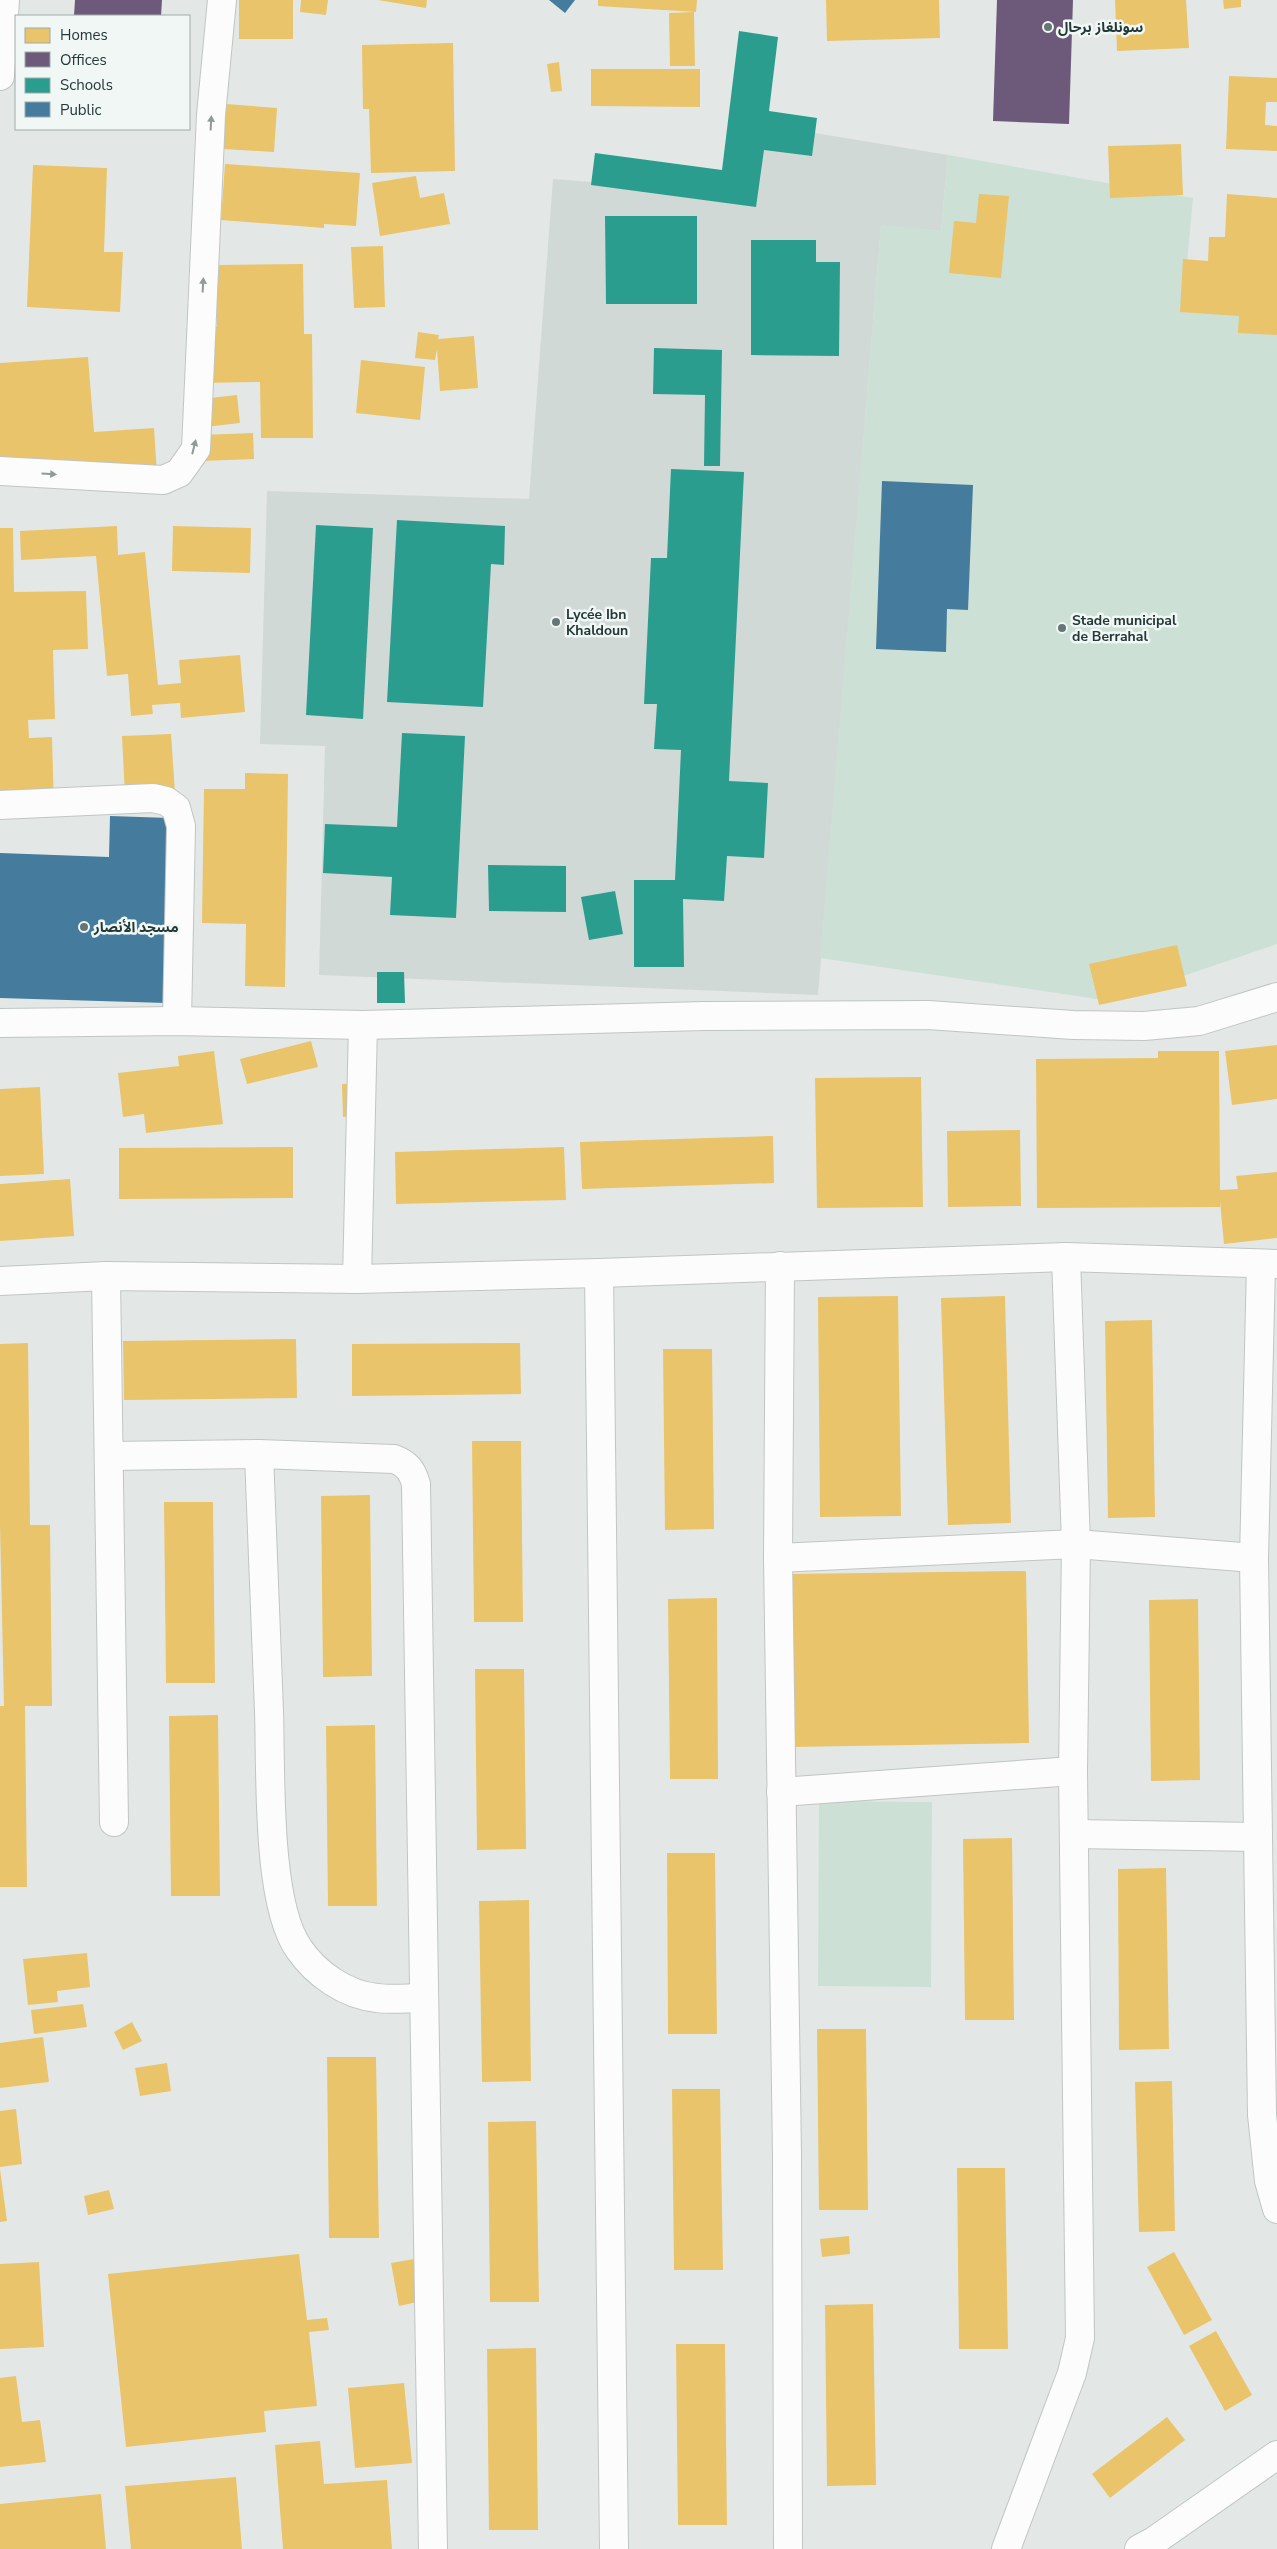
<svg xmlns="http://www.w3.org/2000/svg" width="1277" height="2549" font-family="'Nunito Sans','Noto Sans Arabic',sans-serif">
<rect width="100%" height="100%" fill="#e3e8e7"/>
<path fill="#d1d9d7" d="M 761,124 L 948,155 L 941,231 L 881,226 L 818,995 L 319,975 L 325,746 L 260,744 L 267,491 L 529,499 L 553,179 L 746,194 Z"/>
<g fill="#cde0d6">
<path d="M 948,155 L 1193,198 L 1185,286 L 1277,311 L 1277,944 L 1110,1001 L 820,958 L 881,225 L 941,231 Z"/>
<path d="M 819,1801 L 932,1802 L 931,1987 L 818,1986 Z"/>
</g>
<g fill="#e9c46a">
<rect x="239" y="0" width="54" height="39"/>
<path d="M 301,0 L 328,0 L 326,15 L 300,12 Z"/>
<path d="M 378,0 L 427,0 L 426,8 Z"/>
<path d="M 598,0 L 697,0 L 696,12 L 598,6 Z"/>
<path d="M 826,0 L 939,0 L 940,38 L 827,41 Z"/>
<path d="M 1115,0 L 1186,0 L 1189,48 L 1117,51 Z"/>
<path d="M 1223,0 L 1241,0 L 1241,7 L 1224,9 Z"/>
<path d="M 694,12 L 695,66 L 670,66 L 669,13 Z"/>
<path d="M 453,43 L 455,171 L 371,173 L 369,109 L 363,109 L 362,45 Z"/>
<path d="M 559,62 L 562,91 L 551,92 L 547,64 Z"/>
<path d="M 591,69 L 700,69 L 700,107 L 591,106 Z"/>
<path d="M 1229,76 L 1277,78 L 1277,102 L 1266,102 L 1265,125 L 1277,126 L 1277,151 L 1226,149 Z"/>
<path d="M 226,104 L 277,108 L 274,152 L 223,149 Z"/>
<path d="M 1181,144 L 1183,195 L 1110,198 L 1108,146 Z"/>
<path d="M 225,164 L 360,173 L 356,226 L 324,224 L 324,228 L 221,220 Z"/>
<path d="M 33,165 L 107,168 L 104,252 L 123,252 L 120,312 L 27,307 Z"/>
<path d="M 416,176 L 420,198 L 444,193 L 450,224 L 380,236 L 372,183 Z"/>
<path d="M 979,194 L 1009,196 L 1001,278 L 949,273 L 954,221 L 976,223 Z"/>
<path d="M 1227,194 L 1277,198 L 1277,335 L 1238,333 L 1239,316 L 1180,312 L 1183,259 L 1208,261 L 1209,237 L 1225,237 Z"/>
<path d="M 383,246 L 385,307 L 354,308 L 351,247 Z"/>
<path d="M 303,264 L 304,334 L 312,334 L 313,438 L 261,438 L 260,382 L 199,383 L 198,327 L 217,327 L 217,265 Z"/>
<path d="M 418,332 L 439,335 L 438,339 L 474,336 L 478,388 L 440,391 L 437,349 L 435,360 L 415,358 Z"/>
<path d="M 88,357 L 94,432 L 154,428 L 157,474 L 0,485 L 0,363 Z"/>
<path d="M 361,360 L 425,367 L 420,420 L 356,413 Z"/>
<path d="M 237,395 L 240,423 L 205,427 L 201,399 Z"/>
<path d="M 253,433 L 254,459 L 202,461 L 201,435 Z"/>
<path d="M 117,526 L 118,555 L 145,552 L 158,685 L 181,683 L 179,660 L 240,655 L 245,712 L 181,718 L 180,703 L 152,705 L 153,714 L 131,716 L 128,674 L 107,676 L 96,556 L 21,560 L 20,531 Z"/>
<path d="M 173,526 L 251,528 L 250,573 L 172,571 Z"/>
<path d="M 0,528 L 13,528 L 14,592 L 86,591 L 88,649 L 53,650 L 55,719 L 28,720 L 29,738 L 52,737 L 54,808 L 0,809 Z"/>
<path d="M 171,734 L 175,793 L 125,796 L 122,736 Z"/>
<path d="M 245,773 L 288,774 L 285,987 L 245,986 L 246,924 L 202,923 L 204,789 L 245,789 Z"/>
<path d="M 1177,945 L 1187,986 L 1099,1005 L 1089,964 Z"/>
<path d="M 311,1041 L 318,1067 L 247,1084 L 240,1059 Z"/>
<path d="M 1277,1045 L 1277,1099 L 1232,1105 L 1225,1051 Z"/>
<path d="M 214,1051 L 223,1124 L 146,1133 L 144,1114 L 123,1117 L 118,1073 L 179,1066 L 178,1056 Z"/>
<path d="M 1158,1051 L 1219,1051 L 1220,1190 L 1238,1189 L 1236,1176 L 1277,1172 L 1277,1238 L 1224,1244 L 1220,1201 L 1220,1207 L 1037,1208 L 1036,1059 L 1158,1058 Z"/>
<path d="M 921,1077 L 923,1207 L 817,1208 L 815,1078 Z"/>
<path d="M 373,1083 L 374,1117 L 343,1117 L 342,1084 Z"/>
<path d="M 40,1087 L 44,1174 L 0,1176 L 0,1089 Z"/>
<path d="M 1020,1130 L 1021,1206 L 948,1207 L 947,1131 Z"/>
<path d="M 773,1136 L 774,1183 L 582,1189 L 580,1142 Z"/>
<path d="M 293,1147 L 293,1198 L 119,1199 L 119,1148 Z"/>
<path d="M 564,1147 L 566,1200 L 396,1204 L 395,1152 Z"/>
<path d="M 70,1179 L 74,1236 L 0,1241 L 0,1184 Z"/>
<path d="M 898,1296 L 901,1516 L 820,1517 L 818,1297 Z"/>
<path d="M 1005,1296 L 1011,1523 L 948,1525 L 941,1298 Z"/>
<path d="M 1152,1320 L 1155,1517 L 1108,1518 L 1105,1321 Z"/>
<path d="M 296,1339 L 297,1398 L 124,1400 L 123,1341 Z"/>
<path d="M 28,1343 L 30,1525 L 50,1525 L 52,1706 L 25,1706 L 27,1887 L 0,1887 L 0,1706 L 4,1706 L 0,1525 L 0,1344 Z"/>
<path d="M 520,1343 L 521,1394 L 352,1396 L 352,1344 Z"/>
<path d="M 663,1349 L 712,1349 L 714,1529 L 665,1530 Z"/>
<path d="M 472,1441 L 521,1441 L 523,1622 L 474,1622 Z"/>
<path d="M 370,1495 L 372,1676 L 323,1677 L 321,1496 Z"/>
<path d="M 164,1502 L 213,1502 L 215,1683 L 166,1683 Z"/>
<path d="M 1026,1571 L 1029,1743 L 791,1747 L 788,1574 Z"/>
<path d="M 717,1598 L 718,1779 L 670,1779 L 668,1599 Z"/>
<path d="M 1198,1599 L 1200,1780 L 1151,1781 L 1149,1600 Z"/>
<path d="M 475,1669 L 524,1669 L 526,1849 L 477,1850 Z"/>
<path d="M 218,1715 L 220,1896 L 171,1896 L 169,1716 Z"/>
<path d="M 375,1725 L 377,1906 L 328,1906 L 326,1726 Z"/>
<path d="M 1012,1838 L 1014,2020 L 965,2020 L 963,1839 Z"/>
<path d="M 667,1853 L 715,1853 L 717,2034 L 668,2034 Z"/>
<path d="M 1166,1868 L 1169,2049 L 1119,2050 L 1118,1869 Z"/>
<path d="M 529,1900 L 531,2081 L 482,2082 L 479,1901 Z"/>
<path d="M 87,1953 L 90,1987 L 57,1991 L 58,2002 L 28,2005 L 23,1959 Z"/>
<path d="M 83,2004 L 87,2027 L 34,2034 L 31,2010 Z"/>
<path d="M 132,2022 L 142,2041 L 123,2050 L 114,2032 Z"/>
<path d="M 817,2029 L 866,2029 L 868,2210 L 819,2210 Z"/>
<path d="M 43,2037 L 49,2082 L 0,2088 L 0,2043 Z"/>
<path d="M 327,2057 L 376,2057 L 379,2238 L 329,2238 Z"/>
<path d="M 167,2063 L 171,2091 L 140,2096 L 135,2068 Z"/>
<path d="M 1172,2081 L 1175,2231 L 1139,2232 L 1135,2082 Z"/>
<path d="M 672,2089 L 720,2089 L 723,2270 L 674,2270 Z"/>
<path d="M 16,2109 L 22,2164 L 0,2167 L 0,2111 Z"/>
<path d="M 536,2121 L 539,2302 L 490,2302 L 488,2122 Z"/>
<path d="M 957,2168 L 1005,2168 L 1008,2349 L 959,2349 Z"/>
<path d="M 0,2169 L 7,2221 L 0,2222 Z"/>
<path d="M 109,2190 L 114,2209 L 88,2215 L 84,2196 Z"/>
<path d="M 849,2236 L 850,2254 L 822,2257 L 820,2239 Z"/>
<path d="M 1174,2252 L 1212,2320 L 1184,2335 L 1147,2267 Z"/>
<path d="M 299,2254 L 307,2320 L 327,2318 L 329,2330 L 309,2332 L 317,2406 L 264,2411 L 266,2432 L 126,2447 L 108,2274 Z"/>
<path d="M 414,2259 L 422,2301 L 399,2306 L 391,2263 Z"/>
<path d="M 39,2262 L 44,2347 L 0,2349 L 0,2264 Z"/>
<path d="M 873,2304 L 876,2485 L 827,2486 L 825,2305 Z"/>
<path d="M 1216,2331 L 1252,2395 L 1225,2411 L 1189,2346 Z"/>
<path d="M 676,2344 L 725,2344 L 727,2525 L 678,2525 Z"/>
<path d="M 536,2348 L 538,2530 L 489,2530 L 487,2349 Z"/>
<path d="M 16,2376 L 22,2422 L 40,2420 L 46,2462 L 0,2467 L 0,2378 Z"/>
<path d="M 404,2383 L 412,2463 L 355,2468 L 348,2388 Z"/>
<path d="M 1167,2417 L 1185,2440 L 1110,2498 L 1092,2474 Z"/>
<path d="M 320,2441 L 324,2484 L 387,2480 L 392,2549 L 283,2549 L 275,2445 Z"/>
<path d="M 236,2477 L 242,2549 L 131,2549 L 125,2486 Z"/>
<path d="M 101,2494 L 106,2549 L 0,2549 L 0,2504 Z"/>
</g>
<g fill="#6d597a">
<path d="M 75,0 L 162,0 L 161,16 L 74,16 Z"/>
<path d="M 997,0 L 1073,0 L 1069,124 L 993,121 Z"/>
</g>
<g fill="#2a9d8f">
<path d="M 739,31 L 778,37 L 769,111 L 817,118 L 812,156 L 764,150 L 756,207 L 591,185 L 595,153 L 722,170 Z"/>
<path d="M 605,216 L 697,216 L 697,304 L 606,304 Z"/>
<path d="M 751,240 L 816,240 L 816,262 L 840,262 L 839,356 L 751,355 Z"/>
<path d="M 654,348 L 722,350 L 720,466 L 704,466 L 705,395 L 653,394 Z"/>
<path d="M 671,469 L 744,472 L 729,781 L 768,783 L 764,858 L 727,856 L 724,901 L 683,899 L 684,967 L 634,967 L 634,880 L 675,880 L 681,750 L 654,749 L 657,704 L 644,704 L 651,558 L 667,558 Z"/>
<path d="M 397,520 L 505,526 L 504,565 L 491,564 L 483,707 L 387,702 Z"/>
<path d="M 316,525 L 373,528 L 363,719 L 306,715 Z"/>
<path d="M 402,733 L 465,736 L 456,918 L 390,915 L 392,877 L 323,873 L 325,824 L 397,827 Z"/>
<path d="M 488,865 L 566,866 L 566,912 L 489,911 Z"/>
<path d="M 615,891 L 623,934 L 589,940 L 581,897 Z"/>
<path d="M 377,972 L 404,972 L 405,1003 L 377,1003 Z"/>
</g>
<g fill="#457b9d">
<path d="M 549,0 L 575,0 L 565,13 Z"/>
<path d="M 882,481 L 973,485 L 968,610 L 947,609 L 946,652 L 876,649 Z"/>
<path d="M 110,816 L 170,818 L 166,1003 L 0,998 L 0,853 L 109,857 Z"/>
</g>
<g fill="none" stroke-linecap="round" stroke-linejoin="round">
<defs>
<g id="street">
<path d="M 0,76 L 5,0"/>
<path d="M 0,471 L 163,480 L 179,473 L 196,449 L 211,115 L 222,0"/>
<path d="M 0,805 L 153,798 L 166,801 L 176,808 L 181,826 L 177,1021"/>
<path d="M 0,1023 L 177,1021 L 363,1025 L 704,1016 L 928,1015 L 1073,1025 L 1144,1026 L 1199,1021 L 1277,997"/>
<path d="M 1261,1265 L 1254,1558 L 1262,2115 L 1269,2181 L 1277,2209"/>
<path d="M 780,1266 L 778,1558 L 787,2155 L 788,2549"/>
<path d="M 599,1273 L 614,2549"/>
<path d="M 106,1276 L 114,1822"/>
<path d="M 357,1279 L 363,1025"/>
<path d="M 0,1281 L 106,1276 L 357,1279 L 599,1273 L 1066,1257 L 1277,1264"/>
<path d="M 259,1454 C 262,1540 266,1626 269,1711 C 271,1771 266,1903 299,1949 C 316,1974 346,1995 377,1998 C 392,2000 408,1998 422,1998"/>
<path d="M 109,1456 L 259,1454 L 394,1459 C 407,1464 412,1470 416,1484 L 433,2549"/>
<path d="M 778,1558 L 1076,1544 L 1254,1558"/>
<path d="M 781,1792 L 1073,1771"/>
<path d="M 1074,1834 L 1257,1837"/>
<path d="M 1006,2549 L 1072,2373 L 1080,2338 L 1073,1771 L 1076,1544 L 1066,1257"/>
</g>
<path id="secondary" d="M 1139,2549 L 1154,2541 L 1277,2455"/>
</defs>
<use href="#street" stroke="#c0c5c4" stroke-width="30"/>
<use href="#secondary" stroke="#bfc5c4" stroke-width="30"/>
<use href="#street" stroke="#fbfcfb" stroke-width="28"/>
<use href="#secondary" stroke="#fbfcfb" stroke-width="28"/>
</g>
<defs><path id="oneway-solid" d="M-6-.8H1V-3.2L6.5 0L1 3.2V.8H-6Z" transform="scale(1.25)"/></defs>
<g fill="#8f9a99">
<use href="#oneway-solid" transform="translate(211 123) rotate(-87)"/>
<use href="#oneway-solid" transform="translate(203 285) rotate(-87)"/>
<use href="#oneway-solid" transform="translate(194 447) rotate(-76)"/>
<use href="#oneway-solid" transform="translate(49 474) rotate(3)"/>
</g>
<g fill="#667675" stroke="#f1f7f5" stroke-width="2">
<circle cx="1048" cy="27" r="5"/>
<circle cx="556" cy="622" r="5"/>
<circle cx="1062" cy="628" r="5"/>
<circle cx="84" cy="927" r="5"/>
</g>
<g text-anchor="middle" stroke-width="5" stroke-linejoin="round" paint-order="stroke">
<g font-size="14" font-weight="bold" fill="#233837" stroke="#f1f7f5" text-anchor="start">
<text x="1058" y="32">سونلغاز برحال</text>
<text x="566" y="619">Lycée Ibn<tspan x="566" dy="16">Khaldoun</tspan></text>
<text x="1072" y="625">Stade municipal<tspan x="1072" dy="16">de Berrahal</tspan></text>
<text x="94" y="932">مسجد الأنصار</text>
</g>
</g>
<rect x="15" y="15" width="175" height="115" fill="#f1f7f5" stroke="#9faba9"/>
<rect x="25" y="28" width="25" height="15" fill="#e9c46a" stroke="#9faba9"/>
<text x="60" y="40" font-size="15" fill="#233837">Homes</text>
<rect x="25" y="52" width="25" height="15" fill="#6d597a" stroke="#9faba9"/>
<text x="60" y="65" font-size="15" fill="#233837">Offices</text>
<rect x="25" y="78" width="25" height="15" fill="#2a9d8f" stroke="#9faba9"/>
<text x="60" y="90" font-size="15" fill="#233837">Schools</text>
<rect x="25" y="102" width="25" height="15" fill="#457b9d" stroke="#9faba9"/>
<text x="60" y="115" font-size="15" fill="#233837">Public</text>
</svg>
